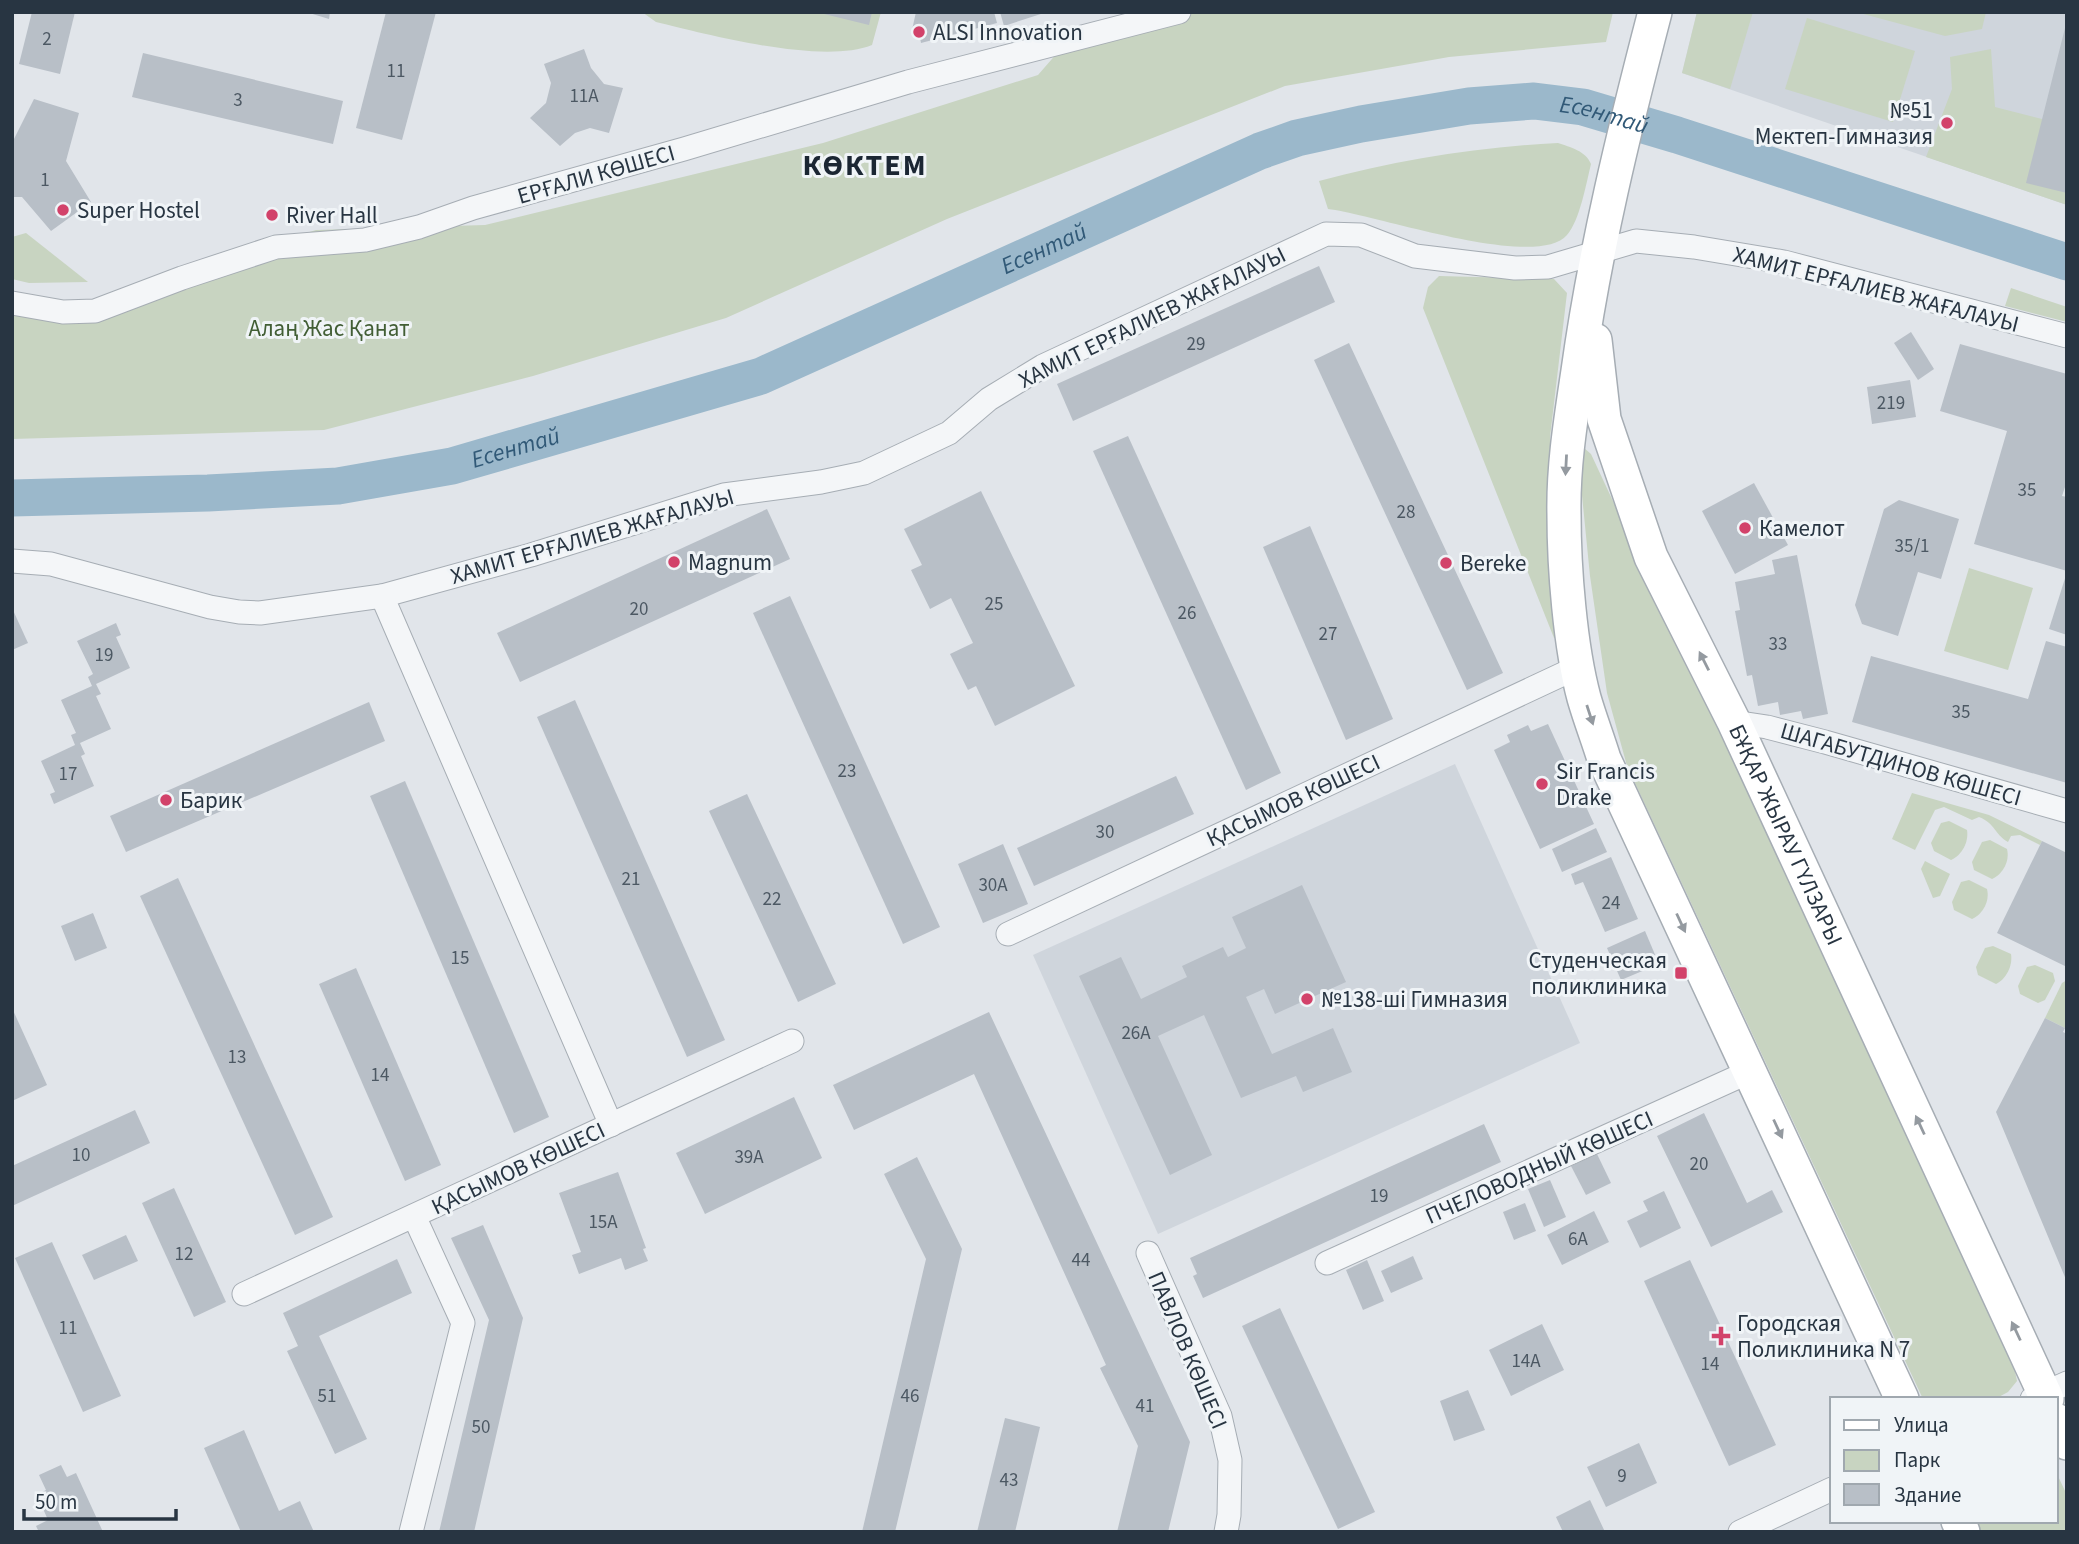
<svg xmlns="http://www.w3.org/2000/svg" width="2079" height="1544" font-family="'Source Sans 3',sans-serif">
<rect width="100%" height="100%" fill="#e1e5ea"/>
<g fill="#cfd5dc">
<path d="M 1697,12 L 2067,12 L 2067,205 L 1682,73 Z"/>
<path d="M 1455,764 L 1580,1043 L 1158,1234 L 1033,955 Z"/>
</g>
<g fill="#c8d4c1">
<path d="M 642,12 L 881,12 L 872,45 C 822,65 710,35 656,22 Z"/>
<path d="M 1191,12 L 1613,12 L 1606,42 L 1449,57 L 1285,86 L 947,219 L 726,318 L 533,376 L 324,430 L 12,439 L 12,311 L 38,316 L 316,230 L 485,225 L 823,143 L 1038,75 L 1058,52 Z"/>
<path d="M 1697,12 L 1753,12 L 1730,89 L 1682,73 Z"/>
<path d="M 1856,12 L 1986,12 L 1982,29 L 1945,36 Z"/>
<path d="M 1807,18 L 1915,51 L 1893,122 L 1785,89 Z"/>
<path d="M 1991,49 L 1995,107 L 2042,119 L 2067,193 L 2067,205 L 1926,157 L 1952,89 L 1950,57 Z"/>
<path d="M 1558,143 C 1570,147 1586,151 1591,164 C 1586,184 1580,220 1567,235 C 1536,271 1374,214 1328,209 L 1319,181 C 1397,160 1477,147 1558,143 Z"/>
<path d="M 26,233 L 88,282 L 29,283 L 12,279 L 12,237 Z"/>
<path d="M 1439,276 L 1554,279 L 1567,293 L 1550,437 L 1550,553 L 1560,636 L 1554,638 L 1423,308 L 1428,287 Z"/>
<path d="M 2011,288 L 2067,307 L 2067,322 L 2005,306 Z"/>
<path d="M 1584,448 L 1591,454 C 1732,756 1871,1060 2013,1362 L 2017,1381 L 2008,1392 L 1995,1399 L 1923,1399 L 1627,766 L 1607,693 L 1590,576 L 1578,455 Z"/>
<path d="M 1969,568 L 2033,588 L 2008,670 L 1944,651 Z"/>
<path d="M 1912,793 L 1989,815 L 2042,841 L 2040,845 L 2020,835 L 2011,836 L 2008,842 C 1994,834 1996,824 1979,817 L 1972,820 L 1944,807 L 1935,810 L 1915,850 L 1892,839 Z"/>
<path d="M 1949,821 L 1967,830 C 1969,842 1962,855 1951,860 L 1934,851 L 1931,843 L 1941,823 Z"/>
<path d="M 1990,840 L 2007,849 C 2010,861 2003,874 1992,879 L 1974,870 L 1972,862 L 1982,842 Z"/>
<path d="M 1925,861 L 1950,874 L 1940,896 L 1933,898 L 1921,869 Z"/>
<path d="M 1969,880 L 1987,889 C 1990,901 1983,914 1972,919 L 1954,910 L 1952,902 L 1961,882 Z"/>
<path d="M 1993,946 L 2011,954 C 2013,966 2006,979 1996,984 L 1978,975 L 1976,967 L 1985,948 Z"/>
<path d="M 2035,965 L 2053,973 L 2055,981 L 2045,1000 L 2038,1003 L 2020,994 L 2018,986 L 2027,967 Z"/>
<path d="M 2067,980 L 2067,1024 L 2065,1028 L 2045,1018 L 2062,983 Z"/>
<path d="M 2056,1472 L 2067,1495 L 2067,1532 L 1981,1532 L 1976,1521 L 2056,1521 Z"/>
</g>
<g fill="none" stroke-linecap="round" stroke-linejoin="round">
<path stroke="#9bb8cb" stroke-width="37" id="s1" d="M 12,498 L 208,493 L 338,486 L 452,466 L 761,376 L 1260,151 L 1297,138 L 1361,124 L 1469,106 L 1534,101 L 1583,107 L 1677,135 L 2067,262"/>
</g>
<g fill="#b8bfc7">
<path d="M 32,12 L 75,12 L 60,74 L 19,64 Z"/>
<path d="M 306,12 L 330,12 L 329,19 Z"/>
<path d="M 386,12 L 436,12 L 402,140 L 356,128 Z"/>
<path d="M 816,12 L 872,12 L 869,25 Z"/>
<path d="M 916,12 L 994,12 L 997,23 L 921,43 L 919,32 L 912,30 Z"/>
<path d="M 1000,12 L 1044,12 L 1044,13 L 1004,26 Z"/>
<path d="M 2066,24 L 2065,151 L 2067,193 L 2026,183 Z"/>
<path d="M 584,49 L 591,68 L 604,84 L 623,88 L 609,133 L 590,128 L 575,133 L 560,146 L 530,118 L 546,103 L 551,83 L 544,64 Z"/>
<path d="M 143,53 L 343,101 L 333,144 L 132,97 Z"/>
<path d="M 34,99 L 79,113 L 66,161 L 91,202 L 51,231 L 22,197 L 12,197 L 12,143 Z"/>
<path d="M 1319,266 L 1335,302 L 1073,421 L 1057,384 Z"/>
<path d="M 1911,332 L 1934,369 L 1918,380 L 1894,343 Z"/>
<path d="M 1349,343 L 1503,673 L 1467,690 L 1314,360 Z"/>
<path d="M 1960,344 L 2067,374 L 2067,481 L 2062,496 L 2067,497 L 2067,571 L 1974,544 L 2007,431 L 1940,411 Z"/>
<path d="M 1910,380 L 1916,417 L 1872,424 L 1867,387 Z"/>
<path d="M 1128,436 L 1281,773 L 1246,790 L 1093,451 Z"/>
<path d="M 1754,483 L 1788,545 L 1735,574 L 1702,511 Z"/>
<path d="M 981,491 L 1075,686 L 995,726 L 976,686 L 968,690 L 950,654 L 973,643 L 951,598 L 930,609 L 911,570 L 922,565 L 904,529 Z"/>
<path d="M 1899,500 L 1959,519 L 1941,579 L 1918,572 L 1898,636 L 1862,624 L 1855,605 L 1884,509 Z"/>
<path d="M 767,509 L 790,559 L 520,682 L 497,633 Z"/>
<path d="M 1310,526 L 1393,719 L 1346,740 L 1263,547 Z"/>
<path d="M 1797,555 L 1828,714 L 1803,719 L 1801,711 L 1780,715 L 1778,702 L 1758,706 L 1752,675 L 1747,676 L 1735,611 L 1740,610 L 1735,582 L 1775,574 L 1772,560 Z"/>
<path d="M 2067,572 L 2067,635 L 2049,629 Z"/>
<path d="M 790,596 L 940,927 L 903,944 L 753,613 Z"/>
<path d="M 12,608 L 28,643 L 12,650 Z"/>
<path d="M 116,623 L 121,635 L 116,637 L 130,668 L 96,684 L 101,694 L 96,696 L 111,729 L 80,743 L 85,754 L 81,756 L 94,786 L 54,804 L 50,794 L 55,792 L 41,761 L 75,745 L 71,735 L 76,733 L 61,700 L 92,686 L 88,677 L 93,674 L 77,641 Z"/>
<path d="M 2046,641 L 2067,647 L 2067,783 L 1852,722 L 1871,656 L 2028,699 Z"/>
<path d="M 575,700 L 725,1040 L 687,1057 L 537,717 Z"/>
<path d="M 369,702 L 385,741 L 126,852 L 110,816 Z"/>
<path d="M 1548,724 L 1594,824 L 1540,849 L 1494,750 L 1510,742 L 1507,735 L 1528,725 L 1531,731 Z"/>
<path d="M 1176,776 L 1194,814 L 1034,886 L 1017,848 Z"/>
<path d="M 405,781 L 549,1117 L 514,1133 L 370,796 Z"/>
<path d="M 747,794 L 836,984 L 798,1002 L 709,811 Z"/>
<path d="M 1596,828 L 1607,852 L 1562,872 L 1552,849 Z"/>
<path d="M 2042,841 L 2067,853 L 2067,967 L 1997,933 Z"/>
<path d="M 1003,844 L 1028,904 L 983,923 L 958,864 Z"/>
<path d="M 1611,857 L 1638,919 L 1605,932 L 1583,882 L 1575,885 L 1571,874 Z"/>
<path d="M 178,878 L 333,1217 L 295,1235 L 140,896 Z"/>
<path d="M 1302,885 L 1346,982 L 1275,1014 L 1264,989 L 1246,997 L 1272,1054 L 1333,1028 L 1352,1072 L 1303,1092 L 1296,1076 L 1241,1098 L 1204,1015 L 1158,1036 L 1212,1155 L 1170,1175 L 1079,976 L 1121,957 L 1141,999 L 1187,977 L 1182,966 L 1223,947 L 1228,957 L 1246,948 L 1232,917 Z"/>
<path d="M 93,913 L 107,948 L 75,961 L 61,926 Z"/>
<path d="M 1645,931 L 1659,964 L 1621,980 L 1607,948 Z"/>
<path d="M 356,968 L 441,1165 L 405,1181 L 319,984 Z"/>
<path d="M 12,1008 L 47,1085 L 12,1101 Z"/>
<path d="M 989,1012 L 1190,1442 L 1168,1532 L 1117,1532 L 1138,1446 L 1100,1368 L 1106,1365 L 974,1074 L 854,1130 L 833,1085 Z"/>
<path d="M 2045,1018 L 2065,1028 L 2063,1032 L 2067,1034 L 2067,1282 L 1996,1112 Z"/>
<path d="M 794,1097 L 822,1158 L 705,1214 L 676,1153 Z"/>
<path d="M 135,1110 L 150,1143 L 12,1206 L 12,1166 Z"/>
<path d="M 1704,1113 L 1747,1203 L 1772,1190 L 1783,1212 L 1711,1247 L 1657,1136 Z"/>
<path d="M 1484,1124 L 1501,1162 L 1203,1298 L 1193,1276 L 1197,1274 L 1190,1258 Z"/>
<path d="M 1597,1154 L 1611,1183 L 1586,1195 L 1571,1166 Z"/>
<path d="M 917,1157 L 962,1249 L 895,1532 L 862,1532 L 926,1259 L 884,1174 Z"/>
<path d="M 618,1172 L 646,1248 L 643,1249 L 648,1261 L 625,1270 L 621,1258 L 579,1274 L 572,1255 L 581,1252 L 559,1193 Z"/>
<path d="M 1550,1180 L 1566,1217 L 1544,1227 L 1528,1189 Z"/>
<path d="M 174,1188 L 226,1302 L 194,1317 L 142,1203 Z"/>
<path d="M 1664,1191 L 1681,1228 L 1640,1248 L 1627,1221 L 1648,1211 L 1643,1201 Z"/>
<path d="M 1525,1203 L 1536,1231 L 1514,1240 L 1503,1212 Z"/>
<path d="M 1594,1211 L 1609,1242 L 1562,1265 L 1547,1235 Z"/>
<path d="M 483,1225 L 523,1318 L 474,1532 L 439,1532 L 489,1320 L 451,1238 Z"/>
<path d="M 126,1235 L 138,1261 L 94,1280 L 82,1255 Z"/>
<path d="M 52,1242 L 121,1396 L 83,1412 L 15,1258 Z"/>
<path d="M 1413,1256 L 1423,1279 L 1391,1293 L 1381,1271 Z"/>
<path d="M 397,1259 L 412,1293 L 319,1336 L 367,1439 L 335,1454 L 287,1351 L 298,1346 L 283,1313 Z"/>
<path d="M 1367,1260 L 1384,1301 L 1363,1310 L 1346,1270 Z"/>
<path d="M 1690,1260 L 1776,1445 L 1729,1466 L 1644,1281 Z"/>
<path d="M 1280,1308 L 1375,1512 L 1338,1529 L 1242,1326 Z"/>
<path d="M 1542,1324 L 1564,1370 L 1511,1396 L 1489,1350 Z"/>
<path d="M 1468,1390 L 1485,1430 L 1454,1441 L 1440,1401 Z"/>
<path d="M 1005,1418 L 1040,1427 L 1015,1532 L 977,1532 Z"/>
<path d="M 244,1430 L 279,1511 L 300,1501 L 314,1532 L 241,1532 L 204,1448 Z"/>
<path d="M 1639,1443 L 1657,1483 L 1606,1507 L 1587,1467 Z"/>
<path d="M 61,1465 L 67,1477 L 76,1473 L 103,1532 L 39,1532 L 36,1526 L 48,1520 L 37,1495 L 46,1490 L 39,1475 Z"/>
<path d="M 1590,1500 L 1605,1532 L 1563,1532 L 1556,1517 Z"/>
</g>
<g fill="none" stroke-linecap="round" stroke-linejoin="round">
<defs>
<g id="street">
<path d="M 12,303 L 63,312 L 95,311 L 182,278 L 276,247 L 365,240 L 419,227 L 473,208 L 684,149 L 908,82 L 1179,12"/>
<path d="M 12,561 L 51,564 L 210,607 L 239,612 L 260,613 L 382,596 L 531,555 L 724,495 L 821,482 L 864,473 L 949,433 L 989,399 L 1043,366 L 1326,234 L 1361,235 L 1415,256 L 1515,268 L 1548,267 L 1636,241 L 1694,247 L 1784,262 L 2067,336"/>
<path d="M 382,596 L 611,1125"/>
<path d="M 1734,722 L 1767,727 L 1825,742 L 2067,811"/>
<path d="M 1008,934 L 1578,667"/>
<path d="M 1148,1253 L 1220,1416 L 1230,1460 L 1229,1515 L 1226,1532"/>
<path d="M 1327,1263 L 1751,1071"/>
<path d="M 244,1294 L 792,1041"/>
<path d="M 2032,1399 L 2067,1383"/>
<path d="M 411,1532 L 463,1323 L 414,1216"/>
<path d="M 1740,1532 L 1832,1489"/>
</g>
<g id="secondary">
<path d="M 1655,12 C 1624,131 1595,249 1578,371 C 1571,418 1563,466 1564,514 C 1564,568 1570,646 1584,698 C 1590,719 1598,739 1604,759 L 1902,1399"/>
<path id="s2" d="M 1595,340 L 1604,419 L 1651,557 L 1734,722 L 2047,1399"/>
<path d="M 2056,1420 L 2067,1443"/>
<path d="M 1958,1521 L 1963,1532"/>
</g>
</defs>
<use href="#street" stroke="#a6adb4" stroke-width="25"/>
<use href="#secondary" stroke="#a6adb4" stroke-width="36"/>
<use href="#street" stroke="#f4f6f8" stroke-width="23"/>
<use href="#secondary" stroke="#fff" stroke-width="33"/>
</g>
<defs><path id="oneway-solid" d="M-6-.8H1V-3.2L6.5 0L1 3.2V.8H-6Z" transform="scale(1.75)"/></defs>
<g fill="#949aa0">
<use href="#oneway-solid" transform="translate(1566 465) rotate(93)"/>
<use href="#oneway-solid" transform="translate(1704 661) rotate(-117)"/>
<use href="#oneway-solid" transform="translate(1590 715) rotate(72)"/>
<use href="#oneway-solid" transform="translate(1681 923) rotate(65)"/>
<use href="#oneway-solid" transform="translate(1920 1125) rotate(-115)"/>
<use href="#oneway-solid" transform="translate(1778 1129) rotate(65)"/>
<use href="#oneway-solid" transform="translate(2016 1331) rotate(-115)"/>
</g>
<g fill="#d2426a" stroke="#f0f4f7" stroke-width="2.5">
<circle cx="919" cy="32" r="7"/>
<circle cx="1947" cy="123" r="7"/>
<circle cx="63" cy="210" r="7"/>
<circle cx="272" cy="215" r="7"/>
<circle cx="1745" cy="528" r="7"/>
<circle cx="674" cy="562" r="7"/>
<circle cx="1446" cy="563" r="7"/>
<circle cx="1542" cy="784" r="7"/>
<circle cx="166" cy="800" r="7"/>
<rect x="1674" y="966" width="14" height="14" rx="3.5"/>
<circle cx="1307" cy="999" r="7"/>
<path d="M1717.5 1325.5h7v7h7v7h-7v7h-7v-7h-7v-7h7z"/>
</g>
<g text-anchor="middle" stroke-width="6" stroke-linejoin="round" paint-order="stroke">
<g font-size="19" fill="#4c5863">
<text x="47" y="45">2</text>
<text x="396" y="77">11</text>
<text x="584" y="102">11А</text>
<text x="238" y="106">3</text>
<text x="45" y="186">1</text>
<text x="1196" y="350">29</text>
<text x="1891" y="409">219</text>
<text x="2027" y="496">35</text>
<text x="1406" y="518">28</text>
<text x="1912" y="552">35/1</text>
<text x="994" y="610">25</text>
<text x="639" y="615">20</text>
<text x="1187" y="619">26</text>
<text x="1328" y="640">27</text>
<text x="1778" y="650">33</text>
<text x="104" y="661">19</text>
<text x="1961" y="718">35</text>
<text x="847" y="777">23</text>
<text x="68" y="780">17</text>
<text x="1105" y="838">30</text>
<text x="631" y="885">21</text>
<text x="993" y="891">30А</text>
<text x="772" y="905">22</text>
<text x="1611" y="909">24</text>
<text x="460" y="964">15</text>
<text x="1136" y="1039">26А</text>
<text x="237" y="1063">13</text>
<text x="380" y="1081">14</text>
<text x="81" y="1161">10</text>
<text x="749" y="1163">39А</text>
<text x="1699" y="1170">20</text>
<text x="1379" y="1202">19</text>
<text x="603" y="1228">15А</text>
<text x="1578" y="1245">6А</text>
<text x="184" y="1260">12</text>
<text x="1081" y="1266">44</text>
<text x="68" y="1334">11</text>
<text x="1526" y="1367">14А</text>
<text x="1710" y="1370">14</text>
<text x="327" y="1402">51</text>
<text x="910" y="1402">46</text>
<text x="1145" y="1412">41</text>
<text x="481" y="1433">50</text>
<text x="1622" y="1482">9</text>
<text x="1009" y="1486">43</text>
</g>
<g font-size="23" fill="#283542" stroke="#f0f4f7" text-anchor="start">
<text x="933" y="40">ALSI Innovation</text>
<text x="1933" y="118" text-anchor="end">№51<tspan x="1933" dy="26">Мектеп-Гимназия</tspan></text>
<text x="77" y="218">Super Hostel</text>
<text x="286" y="223">River Hall</text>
<text x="1759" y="536">Камелот</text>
<text x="688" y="570">Magnum</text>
<text x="1460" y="571">Bereke</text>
<text x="1556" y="779">Sir Francis<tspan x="1556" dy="26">Drake</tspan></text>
<text x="180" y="808">Барик</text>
<text x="1667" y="968" text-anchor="end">Студенческая<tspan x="1667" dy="26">поликлиника</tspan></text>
<text x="1321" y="1007">№138-ші Гимназия</text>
<text x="1737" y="1331">Городская<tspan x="1737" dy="26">Поликлиника N 7</tspan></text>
</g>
<g font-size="23" fill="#283542" stroke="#f0f4f7">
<text transform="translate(596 174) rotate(-16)" y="8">ЕРҒАЛИ КӨШЕСІ</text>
<text transform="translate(1876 289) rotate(14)" y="8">ХАМИТ ЕРҒАЛИЕВ ЖАҒАЛАУЫ</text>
<text transform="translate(1152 317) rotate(-26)" y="8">ХАМИТ ЕРҒАЛИЕВ ЖАҒАЛАУЫ</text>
<text transform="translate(592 536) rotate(-16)" y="8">ХАМИТ ЕРҒАЛИЕВ ЖАҒАЛАУЫ</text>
<text transform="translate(1901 764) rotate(16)" y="8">ШАГАБУТДИНОВ КӨШЕСІ</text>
<text transform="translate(1293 800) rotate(-25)" y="8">ҚАСЫМОВ КӨШЕСІ</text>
<text dy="8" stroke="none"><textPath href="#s2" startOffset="534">БҰҚАР ЖЫРАУ ГҮЛЗАРЫ</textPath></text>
<text transform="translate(1539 1167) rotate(-24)" y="8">ПЧЕЛОВОДНЫЙ КӨШЕСІ</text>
<text transform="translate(518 1168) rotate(-25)" y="8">ҚАСЫМОВ КӨШЕСІ</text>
<text transform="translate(1188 1350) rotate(67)" y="8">ПАВЛОВ КӨШЕСІ</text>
</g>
<g font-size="23" fill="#425e35" stroke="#f0f4f7">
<text x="329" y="336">Алаң Жас Қанат</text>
</g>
<g font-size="24" font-style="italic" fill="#315977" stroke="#f0f4f7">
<text dy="8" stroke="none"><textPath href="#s1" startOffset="1662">Есентай</textPath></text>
<text dy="8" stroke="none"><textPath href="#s1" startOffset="1074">Есентай</textPath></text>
<text dy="8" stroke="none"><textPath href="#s1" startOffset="508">Есентай</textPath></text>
</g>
<g font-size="30" font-weight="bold" letter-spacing="2" fill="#1b2633" stroke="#f0f4f7">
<text x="865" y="175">КӨКТЕМ</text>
</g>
</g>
<rect width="2079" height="1544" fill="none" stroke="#283542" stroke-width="28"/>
<rect x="1830" y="1397" width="228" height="126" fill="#f0f4f7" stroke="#a0a8af" stroke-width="2"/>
<rect x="1844" y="1420" width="35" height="10" fill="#ffffff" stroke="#a0a8af" stroke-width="2"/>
<text x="1894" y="1432" font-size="21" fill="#283542">Улица</text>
<rect x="1844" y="1450" width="35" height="21" fill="#c8d4c1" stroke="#a0a8af" stroke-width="2"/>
<text x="1894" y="1467" font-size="21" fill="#283542">Парк</text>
<rect x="1844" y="1484" width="35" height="21" fill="#b8bfc7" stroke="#a0a8af" stroke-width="2"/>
<text x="1894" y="1502" font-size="21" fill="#283542">Здание</text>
<path d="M24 1509v10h152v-10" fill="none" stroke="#283542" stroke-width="3.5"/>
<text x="35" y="1509" font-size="21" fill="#283542" stroke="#f0f4f7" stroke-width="5" paint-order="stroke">50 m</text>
</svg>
